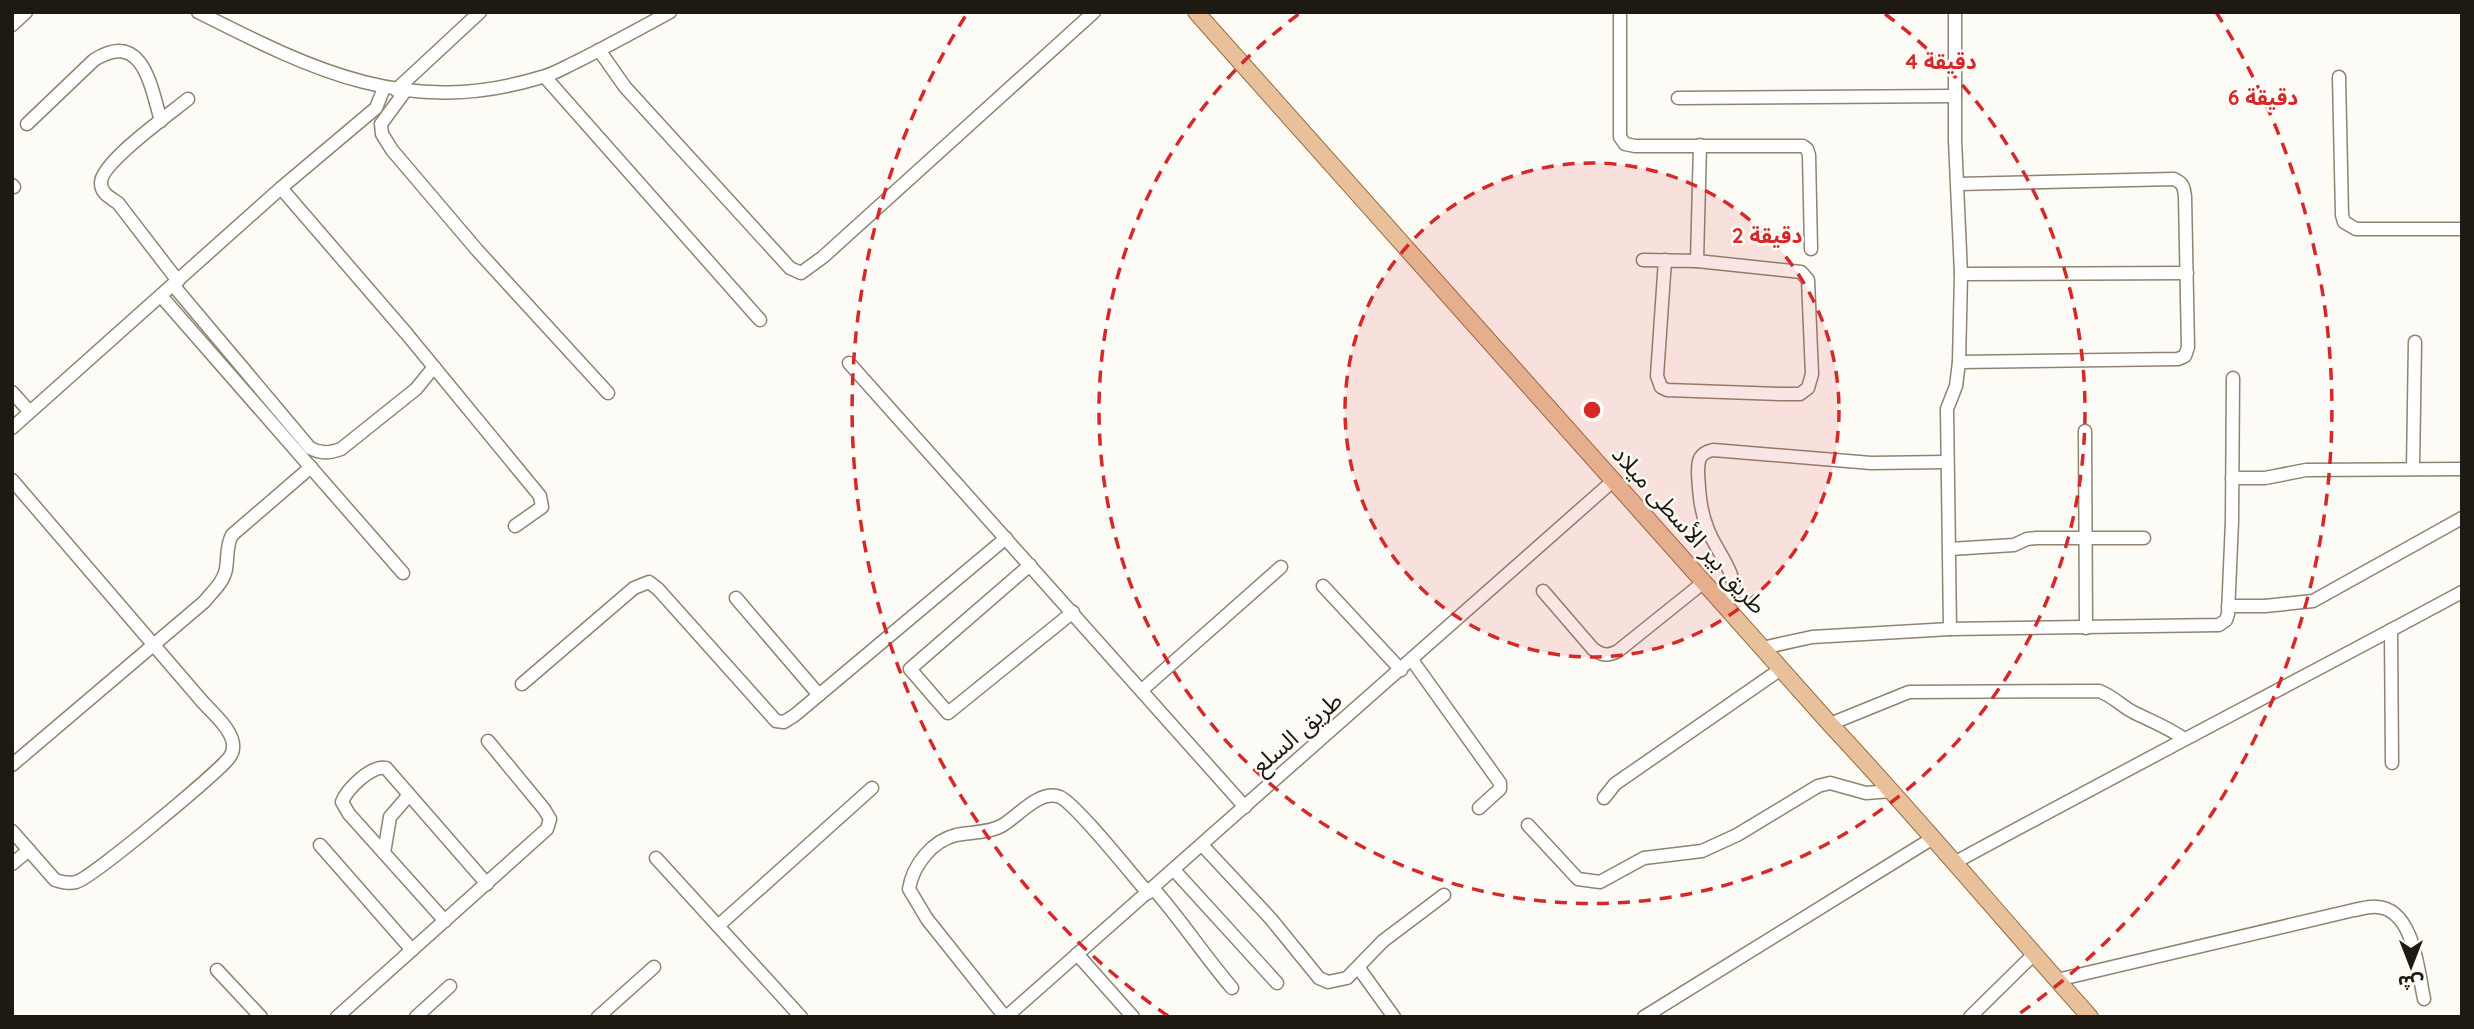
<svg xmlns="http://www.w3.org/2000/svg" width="2474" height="1029" font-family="Quicksand,'Noto Sans Arabic',sans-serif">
<rect width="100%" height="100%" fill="#fdfbf6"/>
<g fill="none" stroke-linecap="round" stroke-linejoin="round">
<defs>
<g id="minor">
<path d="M 198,12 C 315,71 408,118 542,77 C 554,74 565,67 576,62 C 608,46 639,29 670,12"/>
<path d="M 1620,12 L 1620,137 L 1625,144 L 1635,146 L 1803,146 L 1807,149 L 1809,155 L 1811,249"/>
<path d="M 12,25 L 26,12"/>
<path d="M 599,50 L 625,87 L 790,268 L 801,273 L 823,257 L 1094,12"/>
<path d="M 545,77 L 760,320"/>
<path d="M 2339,77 L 2342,215 L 2344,222 L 2356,229 L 2462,229"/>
<path d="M 396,90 L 480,12"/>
<path d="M 406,90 L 381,124 L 382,134 L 392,150 L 477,250 L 608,393"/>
<path d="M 1678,98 L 1955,96"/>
<path d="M 27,124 L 94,60 C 143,29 151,87 161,121"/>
<path d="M 1958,184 L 2174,179 C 2183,183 2184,187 2185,197 L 2188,347 L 2185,356 L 2178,359 L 1959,362"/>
<path d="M 12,185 L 14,187"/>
<path d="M 281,188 L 406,333 L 540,496 L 542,507 L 515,526"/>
<path d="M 1643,260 L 1697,261 L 1801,272 L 1808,280 L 1812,374 L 1808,388 L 1800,394 L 1781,394 L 1667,390 L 1661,387 L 1657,376 L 1665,260"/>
<path d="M 1697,261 L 1700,145"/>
<path d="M 1961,274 L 2187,273"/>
<path d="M 178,281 L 118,203 C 111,198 101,194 101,183 C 100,163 171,113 188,99"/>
<path d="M 173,285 L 310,448 C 321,454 330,453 341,449 L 416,389 L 434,367"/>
<path d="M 161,296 L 403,573"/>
<path d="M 849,363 L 1245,807"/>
<path d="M 12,392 L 29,411"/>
<path d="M 12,428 L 281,188 L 376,108 L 384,88"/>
<path d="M 2085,431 L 2086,628"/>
<path d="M 2413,469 L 2415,342"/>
<path d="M 2232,478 L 2265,478 L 2306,470 L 2462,469"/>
<path d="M 12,480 L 201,700 C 211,712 235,731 233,748 C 233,752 232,754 229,758 C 217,773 91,879 76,882 C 69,884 61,882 55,880 L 12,831"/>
<path d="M 1950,549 L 2014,545 L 2027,539 L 2036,538 L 2144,538"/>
<path d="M 1030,565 L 910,669 L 948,713 L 1073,612"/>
<path d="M 1323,586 L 1401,670"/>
<path d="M 1543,591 L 1593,649 C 1603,656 1608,656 1618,651 L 1704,582"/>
<path d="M 736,598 L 819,695"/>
<path d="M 1722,602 L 1733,596 C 1738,572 1714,549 1707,527 C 1700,509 1699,491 1698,473 C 1698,460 1699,453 1713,450 L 1871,463 L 1946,462"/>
<path d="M 2228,606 L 2265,606 L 2313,601 L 2462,518"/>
<path d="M 1950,629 L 1947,409 L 1956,386 L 1959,362 L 1961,274 L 1955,140 L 1955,12"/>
<path d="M 2391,630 L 2392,763"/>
<path d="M 1762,648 L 1812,637 L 1950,629 L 2219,625 L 2226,620 L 2228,614 L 2232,521 L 2233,378"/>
<path d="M 1412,660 L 1500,783 L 1500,789 L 1479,808"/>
<path d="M 522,684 L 634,588 L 649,582 L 658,589 L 776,721 L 784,722 L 795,715 L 1006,538"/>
<path d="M 1142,690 L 1281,567"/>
<path d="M 1830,724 L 1909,692 L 2099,691 C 2113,696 2120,705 2133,712 C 2151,721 2165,726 2183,738"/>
<path d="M 12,765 L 204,602 C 212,592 224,582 226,569 C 228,557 226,546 232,535 L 311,467"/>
<path d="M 1604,798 L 1615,784 L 1781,669"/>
<path d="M 1528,825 L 1578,879 L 1600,882 L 1644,858 L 1702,851 L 1737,835 L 1818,786 L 1830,783 L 1866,793 L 1892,791"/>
<path d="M 320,845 L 412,950"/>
<path d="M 1202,845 L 1271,919 L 1319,978 L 1328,982 L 1347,978 L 1383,941 L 1444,895"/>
<path d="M 384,853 L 390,817 L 409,795"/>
<path d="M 656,858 L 801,1017"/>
<path d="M 1954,863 C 2123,771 2293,683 2462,592"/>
<path d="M 12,864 L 29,850"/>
<path d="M 1174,870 L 1277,983"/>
<path d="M 1153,888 C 1181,920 1204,955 1232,988"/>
<path d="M 445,921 L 349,814 L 342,802 C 347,789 371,765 386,768 L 487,884"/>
<path d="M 718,926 L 872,788"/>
<path d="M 1077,954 L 1133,1017"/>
<path d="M 1358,967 L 1394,1017"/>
<path d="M 217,970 L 261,1017"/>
<path d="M 2057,980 L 2354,910 C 2361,909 2369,906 2377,907 C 2414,909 2418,971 2424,999"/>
<path d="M 337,1017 L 547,829 L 550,819 L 544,809 L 488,741"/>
<path d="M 416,1017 L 450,986"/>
<path d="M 598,1017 L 654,967"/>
<path d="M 1005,1017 L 927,919 L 909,889 C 913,865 932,841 956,835 C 971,832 990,833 1003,825 C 1018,816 1040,789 1060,797 C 1076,804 1132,875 1148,893"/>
<path d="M 1006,1017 L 1614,480"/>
<path d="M 1644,1017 L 1933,838"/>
<path d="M 1970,1017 L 2033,955"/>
</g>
<path id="major" d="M 1196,12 L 1830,724 C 1919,819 2003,920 2090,1017"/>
</defs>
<use href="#minor" stroke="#8e846f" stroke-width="15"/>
<use href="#major" stroke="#976c40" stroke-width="18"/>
<use href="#minor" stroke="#fff" stroke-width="12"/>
<use href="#major" stroke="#e8c19b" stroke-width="16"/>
</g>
<circle cx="1592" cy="410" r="247" fill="#d62828" fill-opacity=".12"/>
<g fill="none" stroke="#d62828" stroke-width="3.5" stroke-dasharray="12 9">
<circle cx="1592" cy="410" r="247"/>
<path d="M1885 14A493 493 0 1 1 1299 14"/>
<path d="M1168 1016A740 740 0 0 1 968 12M2216 12A740 740 0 0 1 2016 1016"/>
</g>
<g text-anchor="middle" stroke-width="5" stroke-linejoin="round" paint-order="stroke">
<g font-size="24" fill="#1e1a12" stroke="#fdfbf6">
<text transform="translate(1689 530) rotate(48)" y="8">طريق بير الأسطى ميلاد</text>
<text transform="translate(1297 733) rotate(-41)" y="8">طريق السلع</text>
</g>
</g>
<circle cx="1592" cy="410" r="10" fill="#d62828" stroke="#fdfbf6" stroke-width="3.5"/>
<g font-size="21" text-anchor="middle" font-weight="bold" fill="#d62828" stroke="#fdfbf6" stroke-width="5" stroke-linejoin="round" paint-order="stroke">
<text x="1941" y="69">4 دقيقة</text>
<text x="2263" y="105">6 دقيقة</text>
<text x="1767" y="243">2 دقيقة</text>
</g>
<rect width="2474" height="1029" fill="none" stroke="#1e1a12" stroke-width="28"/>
<g transform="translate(2411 966) rotate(180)" stroke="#fdfbf6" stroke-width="5" paint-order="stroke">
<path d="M0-5L12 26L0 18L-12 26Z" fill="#1e1a12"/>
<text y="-10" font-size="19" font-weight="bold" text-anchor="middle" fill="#1e1a12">ش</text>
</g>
</svg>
